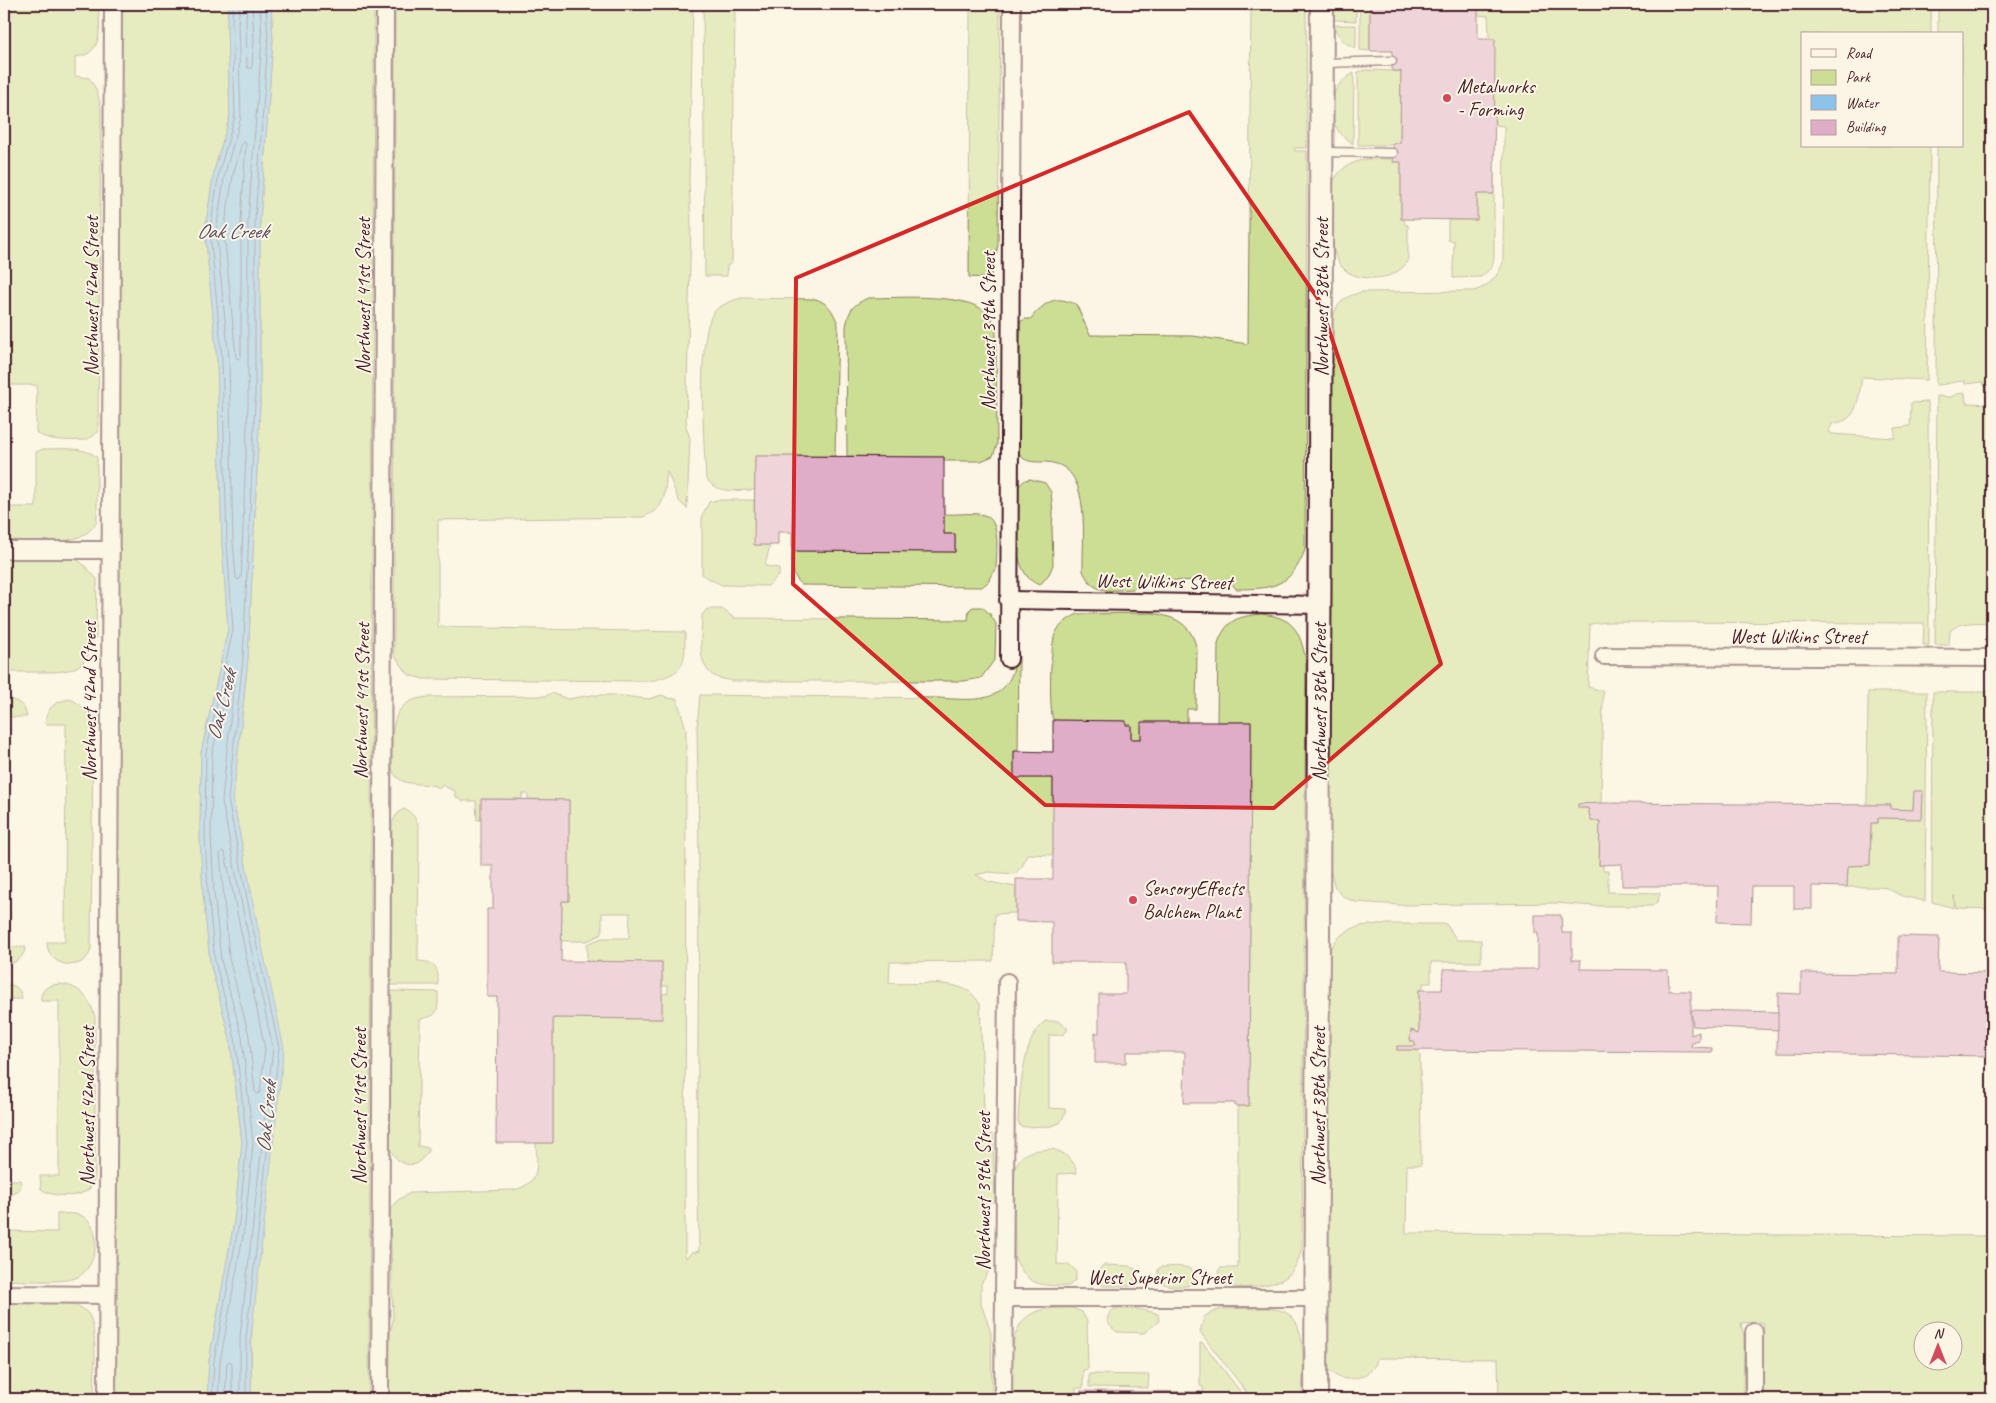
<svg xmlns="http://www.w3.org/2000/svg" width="1996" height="1403" font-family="Caveat,sans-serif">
<rect width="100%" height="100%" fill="#fcf5e5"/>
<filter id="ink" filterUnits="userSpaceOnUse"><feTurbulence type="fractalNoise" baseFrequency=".02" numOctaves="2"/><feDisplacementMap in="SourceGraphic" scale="10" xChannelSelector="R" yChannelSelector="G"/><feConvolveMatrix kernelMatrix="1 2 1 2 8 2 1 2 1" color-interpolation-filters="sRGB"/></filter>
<g filter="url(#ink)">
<g fill="#ccde93" stroke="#8b7e5f" fill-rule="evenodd">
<path d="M 4,4 L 98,4 C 99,19 104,45 87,54 C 84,56 79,56 75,57 L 75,76 L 89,78 C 97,88 99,97 101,110 L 98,432 C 94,436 89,439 84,440 C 72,441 44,441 36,432 L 37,385 L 4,385 Z"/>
<path d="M 122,4 L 229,4 L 227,22 L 230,116 L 214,171 L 205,230 L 217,359 L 222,544 L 228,629 L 201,753 L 200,836 L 203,893 L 210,962 L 230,1039 L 242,1142 L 234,1222 L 209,1361 L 207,1399 L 115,1399 Z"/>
<path d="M 271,4 L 374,4 L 369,1399 L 251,1399 L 256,918 L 233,799 L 248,659 L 260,405 L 260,220 L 273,40 Z"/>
<path d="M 395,4 L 693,4 L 689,182 L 691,223 L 686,427 L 690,438 L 687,509 L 679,501 L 667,471 C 664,494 668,507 643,517 L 438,520 L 438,627 L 685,632 C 685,666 686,672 651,681 L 423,679 L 409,675 L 394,655 Z"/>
<path d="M 703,4 L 735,4 L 732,263 L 727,266 L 727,276 L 705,276 Z"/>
<path d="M 970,4 L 1000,4 L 998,245 L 992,274 L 988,278 L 969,277 Z"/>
<path d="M 1251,4 L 1306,4 L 1307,148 L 1294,148 L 1295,151 L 1307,151 L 1305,550 C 1291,587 1272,589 1236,589 L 1229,580 L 1141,581 L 1134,589 C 1110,590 1094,596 1083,571 C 1082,540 1092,470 1053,463 C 1040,460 1027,466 1018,453 L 1020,322 L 1025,319 L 1031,319 C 1034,313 1038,311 1042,307 C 1054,297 1062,299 1076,304 L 1090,335 L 1193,336 L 1248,344 Z"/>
<path d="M 1333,4 L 1356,4 L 1356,21 L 1333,20 Z"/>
<path d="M 1360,4 L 1370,4 L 1370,51 L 1360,50 Z"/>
<path d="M 1478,4 L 1931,4 L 1931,34 L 1802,34 L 1802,146 L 1930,146 L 1927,380 L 1862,377 C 1858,398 1859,422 1833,423 L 1829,430 L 1831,434 L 1895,438 L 1895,428 L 1910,426 L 1911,403 L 1928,402 L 1929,645 L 1923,645 L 1924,623 L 1608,622 L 1590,624 L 1588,687 L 1603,691 L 1601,803 L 1578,808 L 1588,808 L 1591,821 L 1600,821 L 1599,865 L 1603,865 L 1603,871 L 1608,871 L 1608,892 L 1660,893 L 1658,901 L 1652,906 L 1595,906 L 1555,903 L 1400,905 L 1355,902 L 1344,897 L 1335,888 L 1327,858 L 1330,342 C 1333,315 1332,299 1362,292 L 1474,291 C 1489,286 1498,277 1503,262 L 1504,126 L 1494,125 L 1488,16 L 1478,15 Z"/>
<path d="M 1938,4 L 1992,4 L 1992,384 L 1984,386 L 1983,382 L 1965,384 L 1965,381 C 1954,381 1946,385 1936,385 L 1937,146 L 1962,146 L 1962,34 L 1938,34 Z"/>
<path d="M 1334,25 L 1356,25 L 1356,48 C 1345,45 1337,36 1334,25 Z"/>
<path d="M 1366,70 L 1401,71 L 1400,143 L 1393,143 L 1393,145 L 1358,145 L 1358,72 Z"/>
<path d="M 1354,73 L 1353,144 C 1347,139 1340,135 1336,127 C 1332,121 1333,115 1333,108 C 1332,91 1339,81 1354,73 Z"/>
<path d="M 1368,159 L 1393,159 L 1393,162 L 1401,162 L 1401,219 L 1404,219 L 1405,225 L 1408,225 L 1408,262 C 1397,274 1388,278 1371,278 C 1331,277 1331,246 1332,214 C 1332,202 1330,187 1336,177 C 1344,165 1355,161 1368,159 Z"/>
<path d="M 1477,194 L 1494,194 L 1494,258 L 1492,267 L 1481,277 L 1453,278 L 1454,241 L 1448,240 L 1448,220 L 1477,220 Z"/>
<path d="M 741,298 L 816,299 C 829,304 833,311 838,324 L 835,456 L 755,456 L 755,490 C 737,490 714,495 706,477 C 704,445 696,335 714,312 C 719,305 732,301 741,298 Z"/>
<path d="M 868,298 C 896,298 976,291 991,318 C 994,322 995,328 996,332 L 997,445 L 993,456 L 981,461 L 944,461 L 944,457 L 847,456 L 846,327 C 849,310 852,305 868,298 Z"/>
<path d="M 1965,393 L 1966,403 L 1992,404 L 1992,623 C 1977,623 1962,620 1950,631 L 1949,645 L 1935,645 L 1937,396 L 1951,397 L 1956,394 Z"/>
<path d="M 43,449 C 61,449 82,446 97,457 L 97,522 C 80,550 33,541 4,541 L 4,507 L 36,507 L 36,452 Z"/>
<path d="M 1030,479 L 1045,483 L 1051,492 L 1053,513 L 1052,526 L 1053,565 L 1049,574 L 1040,585 C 1008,576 1017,513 1018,487 L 1025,480 Z"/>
<path d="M 717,500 L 754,500 L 755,545 L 770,545 L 765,566 L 779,568 L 779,575 L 768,586 L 722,585 L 702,575 L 702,516 L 709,502 Z"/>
<path d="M 944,514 C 955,515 974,512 984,515 C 1002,520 996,555 996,570 L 990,577 L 989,581 L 982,587 L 801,585 C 792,574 791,566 792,551 L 955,552 L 955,534 L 944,534 Z"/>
<path d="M 4,551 L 72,556 L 83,564 L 97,579 L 96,638 L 93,638 C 88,670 71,672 43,672 C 30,672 17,672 4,672 Z"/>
<path d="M 973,607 L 982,607 L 990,614 L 996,624 L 995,659 L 981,678 L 964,681 L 731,681 C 726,679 720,679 716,677 C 695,667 702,634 702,615 L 707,609 L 722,609 L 734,618 L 968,620 L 969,610 Z"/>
<path d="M 1153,613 C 1177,618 1191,623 1197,650 L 1196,709 L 1187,709 L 1187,722 L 1142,722 L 1141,739 L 1131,739 L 1131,726 L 1126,725 L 1125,721 L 1053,720 C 1049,706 1050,648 1055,634 C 1059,625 1069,618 1078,614 Z"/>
<path d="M 1261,614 C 1294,617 1300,631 1306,661 L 1302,1248 C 1299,1259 1295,1271 1285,1278 C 1272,1287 1207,1298 1220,1268 L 1238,1268 L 1238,1106 L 1249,1106 L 1251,722 L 1217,722 L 1218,643 C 1227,619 1237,617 1261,614 Z"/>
<path d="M 1017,652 L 1019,655 L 1018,751 L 1014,752 L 1014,778 L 1053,778 L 1053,855 L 1027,854 L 1023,865 L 1015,874 L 988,872 L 976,875 L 989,882 L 1016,887 L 1016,913 L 995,914 L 993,961 L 890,962 L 889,983 C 914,986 947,978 970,992 C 974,995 977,1000 980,1004 L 985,1136 L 993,1134 L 995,1202 L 989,1202 L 989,1271 L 981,1284 L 981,1304 L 991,1333 L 992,1399 L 388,1399 L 390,1334 L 393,1320 L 390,1215 L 390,1211 L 398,1200 L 410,1193 L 514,1190 C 541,1183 537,1167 536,1143 L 553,1143 L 553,1018 L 662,1019 L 662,994 L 668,993 L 668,986 L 662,986 L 662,962 L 587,962 L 587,944 L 602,938 L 629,938 L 630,913 L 602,913 L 602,934 L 587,941 L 561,941 L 562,901 L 569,901 L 569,800 L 528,799 L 528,794 L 522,794 L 522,799 L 482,799 L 481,820 L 477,820 L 476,801 L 462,801 L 454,795 L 456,792 L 442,785 L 440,788 C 426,781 406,788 396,776 C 390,770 392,761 392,754 C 392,725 392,700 428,697 L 546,696 L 551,693 L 568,699 L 592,695 L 614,695 L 649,699 L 662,695 L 668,698 L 677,699 L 686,729 L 685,1254 L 686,1258 L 691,1253 L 699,1251 C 695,1077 702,902 697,728 L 700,695 L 939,698 C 981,701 1011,704 1017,652 Z"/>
<path d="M 1868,692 L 1927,692 L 1925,901 L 1902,896 L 1886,888 L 1877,887 L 1847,887 L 1848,866 L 1870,865 L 1871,823 L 1878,823 L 1878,818 L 1922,818 L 1923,791 L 1914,792 L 1913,810 L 1891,809 L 1891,805 L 1867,805 Z"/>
<path d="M 1933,692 L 1992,692 L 1992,909 L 1956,908 L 1954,895 L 1954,908 L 1932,902 Z"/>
<path d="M 4,699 C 16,699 25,704 27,717 L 4,717 Z"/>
<path d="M 70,699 C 84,705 91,715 93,730 L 91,948 C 87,973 47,969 47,942 L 65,942 L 66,724 L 45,724 C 46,708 55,701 70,699 Z"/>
<path d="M 4,723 L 8,723 L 10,942 L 5,942 Z"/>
<path d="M 403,809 C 413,812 416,819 419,827 L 418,961 C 437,962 438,967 438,985 L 391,985 L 392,823 L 397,814 Z"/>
<path d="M 1379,924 L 1446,924 L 1457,940 L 1481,940 L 1481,962 L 1431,962 L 1431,983 L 1423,983 L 1423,990 L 1419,990 L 1419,1033 L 1411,1031 L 1410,1041 L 1414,1041 L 1416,1046 L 1397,1047 L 1397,1050 L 1416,1050 L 1420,1055 L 1421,1165 L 1407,1165 L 1406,1233 L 1992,1236 L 1992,1399 L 1762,1399 L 1762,1338 L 1764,1324 L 1759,1322 L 1741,1323 L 1744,1337 L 1743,1399 L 1499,1399 L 1498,1359 L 1377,1358 C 1376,1375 1349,1385 1335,1375 C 1330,1372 1327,1366 1325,1362 L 1329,951 C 1342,928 1355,926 1379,924 ZM 1924,1330 L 1954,1330 L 1954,1360 L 1924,1360 Z"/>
<path d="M 4,947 L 26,947 C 23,958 15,965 4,964 Z"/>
<path d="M 4,984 C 14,984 21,988 22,999 L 4,999 Z"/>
<path d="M 60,984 C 80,986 90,998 95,1017 L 95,1178 C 93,1182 92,1186 89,1189 C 78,1199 52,1197 41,1189 L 40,1176 L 59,1176 L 59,1001 L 41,1001 C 40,988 49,985 60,984 Z"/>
<path d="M 391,991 L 438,992 C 438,1010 440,1016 420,1019 L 418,1146 L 428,1148 L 428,1152 L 417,1164 C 403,1166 397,1162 390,1149 Z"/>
<path d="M 1046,1021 L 1058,1021 L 1067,1027 L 1067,1031 C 1062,1037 1056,1035 1049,1035 L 1049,1108 L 1065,1109 L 1066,1112 L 1060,1123 L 1051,1126 L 1024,1127 L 1020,1126 L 1018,1122 C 1019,1098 1023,1033 1046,1021 Z"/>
<path d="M 1053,1149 C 1066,1154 1075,1160 1077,1173 L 1058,1174 L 1057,1264 L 1070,1265 L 1076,1271 L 1076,1279 L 1069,1286 C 1041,1286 1027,1286 1015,1258 L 1014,1172 C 1020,1150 1033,1150 1053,1149 Z"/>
<path d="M 4,1180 L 21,1180 C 22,1192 14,1195 4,1196 Z"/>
<path d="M 57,1214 C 65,1214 76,1212 84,1217 C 103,1230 97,1266 78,1277 C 64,1284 20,1280 4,1280 L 4,1231 L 57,1232 Z"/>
<path d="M 1103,1265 L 1130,1266 L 1135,1269 L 1134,1282 L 1131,1286 L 1103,1286 L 1098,1283 C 1096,1274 1097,1272 1103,1265 Z"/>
<path d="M 1161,1267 C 1173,1267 1192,1263 1196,1276 L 1188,1286 C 1177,1286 1167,1288 1158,1280 L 1158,1269 Z"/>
<path d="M 4,1300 C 24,1300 76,1295 89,1315 C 98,1329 94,1381 94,1399 L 4,1399 Z"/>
<path d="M 1072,1308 L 1082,1312 L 1087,1321 L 1088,1369 L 1083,1370 L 1083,1388 L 1076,1388 L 1076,1399 L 1013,1399 C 1013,1369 1003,1320 1041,1310 C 1051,1308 1062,1308 1072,1308 Z"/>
<path d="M 1266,1308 C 1274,1309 1284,1310 1291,1316 C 1308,1331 1302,1378 1302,1399 L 1252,1399 L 1200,1332 L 1204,1317 L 1210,1313 L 1221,1309 Z"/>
<path d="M 1114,1309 C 1129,1309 1143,1308 1158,1314 L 1159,1321 L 1144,1333 L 1117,1332 C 1107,1324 1103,1318 1114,1309 Z"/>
<path d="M 1200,1343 L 1203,1343 L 1246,1399 L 1203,1399 L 1203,1387 L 1200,1386 Z"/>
<path d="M 1089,1374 L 1149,1375 L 1148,1388 L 1089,1387 Z"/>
</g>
<path fill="#8cc3eb" stroke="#72819e" d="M 229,4 L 271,4 L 273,40 L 260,220 L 260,405 L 248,659 L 233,799 L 256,918 L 284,1048 L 251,1338 L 251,1399 L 207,1399 L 209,1361 L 234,1222 L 242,1142 L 230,1039 L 210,962 L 203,893 L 200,836 L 201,753 L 228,629 L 222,544 L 217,360 L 205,230 L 214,171 L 230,116 L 227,22 Z"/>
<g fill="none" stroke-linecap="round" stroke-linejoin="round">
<g stroke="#646178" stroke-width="1">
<path d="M 240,4 L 238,22 L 241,117 L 225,173 L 216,231 L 229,359 L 233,543 L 236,578 L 238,580 L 241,578 L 248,404 L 248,220 L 262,40 L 260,4"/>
<path d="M 247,4 L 246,22 L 247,67 L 250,69 L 252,67 L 254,40 L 252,4"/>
<path d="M 244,141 L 246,144 L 241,220 L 241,357 L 238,359 L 236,357 L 224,231 L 233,175 L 242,143 Z"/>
<path d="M 222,851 L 225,853 L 265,1049 L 260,1092 L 258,1094 L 255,1092 L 249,1036 L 229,958 L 220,853 Z"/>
<path d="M 212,1399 L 214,1361 L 239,1223 L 247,1142 L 235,1038 L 215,961 L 208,893 L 205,836 L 206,753 L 233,630 L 227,543 L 222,359 L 210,231 L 219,172 L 235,116 L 232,22 L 233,4"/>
<path d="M 218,1399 L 220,1362 L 245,1224 L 253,1143 L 242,1037 L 221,960 L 214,892 L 211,836 L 212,754 L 231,672 L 233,670 L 235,672 L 222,801 L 245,921 L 273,1048 L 240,1337 L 240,1399"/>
<path d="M 225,1399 L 227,1363 L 230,1361 L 232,1363 L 232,1399"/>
<path d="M 246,1399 L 246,1338 L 279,1048 L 251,919 L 228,799 L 243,658 L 255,404 L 255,220 L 268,40 L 266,4"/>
</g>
</g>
<g fill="#e0adc9" stroke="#4a1f2b">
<path d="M 1370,4 L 1478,4 L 1478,39 L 1495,39 L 1494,194 L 1477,194 L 1477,220 L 1401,219 L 1401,162 L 1393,162 L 1393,143 L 1400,143 L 1401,71 L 1392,71 L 1392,51 L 1370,51 Z"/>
<path d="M 755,456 L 944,457 L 944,534 L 955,534 L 955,552 L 792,551 L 792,532 L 778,532 L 778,545 L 754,545 Z"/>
<path d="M 1053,720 L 1126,721 L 1126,725 L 1131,725 L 1131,739 L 1141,739 L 1141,722 L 1251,722 L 1249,1106 L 1235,1106 L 1235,1103 L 1184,1103 L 1185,1052 L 1126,1052 L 1126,1063 L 1095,1063 L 1095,1033 L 1099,1033 L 1099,994 L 1126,994 L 1126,962 L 1052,962 L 1052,922 L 1016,921 L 1016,879 L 1053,879 L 1053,778 L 1014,778 L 1014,751 L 1053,752 Z"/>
<path d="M 1914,791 L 1923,791 L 1922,819 L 1878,818 L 1878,823 L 1871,823 L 1870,865 L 1848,866 L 1847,887 L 1812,886 L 1812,909 L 1794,909 L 1794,886 L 1752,886 L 1751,923 L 1717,922 L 1718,886 L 1622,886 L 1622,864 L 1599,865 L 1600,821 L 1591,821 L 1588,808 L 1578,808 L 1578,804 L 1601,803 L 1745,804 L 1891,805 L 1891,809 L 1913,810 Z"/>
<path d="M 481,799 L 569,800 L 569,901 L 562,901 L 561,961 L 662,962 L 662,1019 L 553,1018 L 553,1143 L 496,1143 L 497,997 L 487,997 L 487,909 L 493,909 L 493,866 L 481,866 Z"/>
<path d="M 1535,915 L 1561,915 L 1562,933 L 1572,933 L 1572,960 L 1581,960 L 1580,969 L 1668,970 L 1669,991 L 1691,991 L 1691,1035 L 1699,1032 L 1699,1041 L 1692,1043 L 1691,1047 L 1712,1048 L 1712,1052 L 1397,1050 L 1397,1046 L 1416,1046 L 1414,1041 L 1410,1041 L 1411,1030 L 1419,1033 L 1419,990 L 1442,990 L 1443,969 L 1538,969 L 1538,933 L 1535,933 Z"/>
<path d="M 1898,936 L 1939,937 L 1938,972 L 1992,973 L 1992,1056 L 1777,1053 L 1778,993 L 1801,994 L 1801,973 L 1898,974 Z"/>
<path d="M 1691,1010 L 1778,1012 L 1778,1030 L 1693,1026 Z"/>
<path d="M 1080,1391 L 1201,1392 L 1201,1399 L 1080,1399 Z"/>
</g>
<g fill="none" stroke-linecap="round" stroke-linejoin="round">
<defs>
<g id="service">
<path d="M 1324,63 L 1392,61"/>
<path d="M 1322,152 L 1393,153"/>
</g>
<g id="minor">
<path d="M 4,550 L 111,550"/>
<path d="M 1008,600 L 1320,605"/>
<path d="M 1604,656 L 1992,658"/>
<path d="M 1009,659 L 1012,4"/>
<path d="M 4,1294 L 107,1295"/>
<path d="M 1004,1298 L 1317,1298"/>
<path d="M 107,1399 L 113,4"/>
<path d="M 380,1399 L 385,4"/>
<path d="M 1003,1399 L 1007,982"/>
<path d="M 1754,1399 L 1754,1332"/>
</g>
<path id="secondary" d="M 1316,1399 L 1322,4"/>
</defs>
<use href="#service" stroke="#4a1f2b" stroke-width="11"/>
<use href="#minor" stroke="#4a1f2b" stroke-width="20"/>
<use href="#secondary" stroke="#4a1f2b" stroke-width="26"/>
<use href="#service" stroke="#fcf5e5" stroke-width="8"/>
<use href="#minor" stroke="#fcf5e5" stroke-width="16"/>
<use href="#secondary" stroke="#fcf5e5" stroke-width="22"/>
</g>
</g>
<path d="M0 0H1996V1403H0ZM 1189,112 L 1319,300 L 1441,664 L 1274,808 L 1045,805 L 793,584 L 796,278 Z" fill="#fcf5e5" fill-opacity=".55" fill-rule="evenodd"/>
<path fill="none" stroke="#d62828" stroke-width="4" stroke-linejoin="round" d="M 1189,112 L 1319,300 L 1441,664 L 1274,808 L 1045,805 L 793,584 L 796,278 Z"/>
<g fill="#d1495b" stroke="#fcf5e5" stroke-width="2">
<circle cx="1447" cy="98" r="5"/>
<circle cx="1133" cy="900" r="5"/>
</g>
<g text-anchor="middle" stroke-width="4" stroke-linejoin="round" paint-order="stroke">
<g font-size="20" fill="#4a1f2b" stroke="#fcf5e5" text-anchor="start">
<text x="1457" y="93">Metalworks<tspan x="1457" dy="23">- Forming</tspan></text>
<text x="1143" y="895">SensoryEffects<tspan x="1143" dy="23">Balchem Plant</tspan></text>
</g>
<g font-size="20" fill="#4a1f2b" stroke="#fcf5e5">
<text transform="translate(91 296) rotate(-90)" y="7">Northwest 42nd Street</text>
<text transform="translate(363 296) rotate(-90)" y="7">Northwest 41st Street</text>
<text transform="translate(1321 297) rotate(-90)" y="7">Northwest 38th Street</text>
<text transform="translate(988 331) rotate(-90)" y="7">Northwest 39th Street</text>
<text transform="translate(1164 581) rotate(1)" y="7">West Wilkins Street</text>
<text x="1798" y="643">West Wilkins Street</text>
<text transform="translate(89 701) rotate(-90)" y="7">Northwest 42nd Street</text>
<text transform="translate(361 701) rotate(-89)" y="7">Northwest 41st Street</text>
<text transform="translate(1319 702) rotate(-90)" y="7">Northwest 38th Street</text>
<text transform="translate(87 1106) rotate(-90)" y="7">Northwest 42nd Street</text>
<text transform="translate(359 1106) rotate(-90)" y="7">Northwest 41st Street</text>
<text transform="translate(1318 1106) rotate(-90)" y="7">Northwest 38th Street</text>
<text transform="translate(983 1191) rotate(-90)" y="7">Northwest 39th Street</text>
<text x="1160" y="1284">West Superior Street</text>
</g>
<g font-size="21" font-style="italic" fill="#5e5065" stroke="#fcf5e5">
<text x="232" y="238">Oak Creek</text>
<text transform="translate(221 705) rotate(-76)" y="7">Oak Creek</text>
<text transform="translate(266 1117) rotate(-85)" y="7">Oak Creek</text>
</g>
</g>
<rect width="1996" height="1403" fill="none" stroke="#fcf5e5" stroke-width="20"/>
<rect x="10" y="10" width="1976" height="1383" fill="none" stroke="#4a1f2b" stroke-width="2" filter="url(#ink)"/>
<rect x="1801" y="32" width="162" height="115" fill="#fcf5e5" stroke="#b59f9b"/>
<rect x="1811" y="49" width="25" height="8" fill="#fcf5e5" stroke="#b59f9b"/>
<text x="1846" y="58" font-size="15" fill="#4a1f2b">Road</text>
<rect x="1811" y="70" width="25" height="15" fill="#ccde93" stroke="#b59f9b"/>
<text x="1846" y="82" font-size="15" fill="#4a1f2b">Park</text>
<rect x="1811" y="95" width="25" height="15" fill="#8cc3eb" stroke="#b59f9b"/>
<text x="1846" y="108" font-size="15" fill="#4a1f2b">Water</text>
<rect x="1811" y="120" width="25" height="15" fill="#e0adc9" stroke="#b59f9b"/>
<text x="1846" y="132" font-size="15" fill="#4a1f2b">Building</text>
<g transform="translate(1938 1346)"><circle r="24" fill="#fcf5e5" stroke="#b59f9b"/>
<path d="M0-4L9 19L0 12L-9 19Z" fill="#d1495b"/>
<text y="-8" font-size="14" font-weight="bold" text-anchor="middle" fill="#4a1f2b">N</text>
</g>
</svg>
